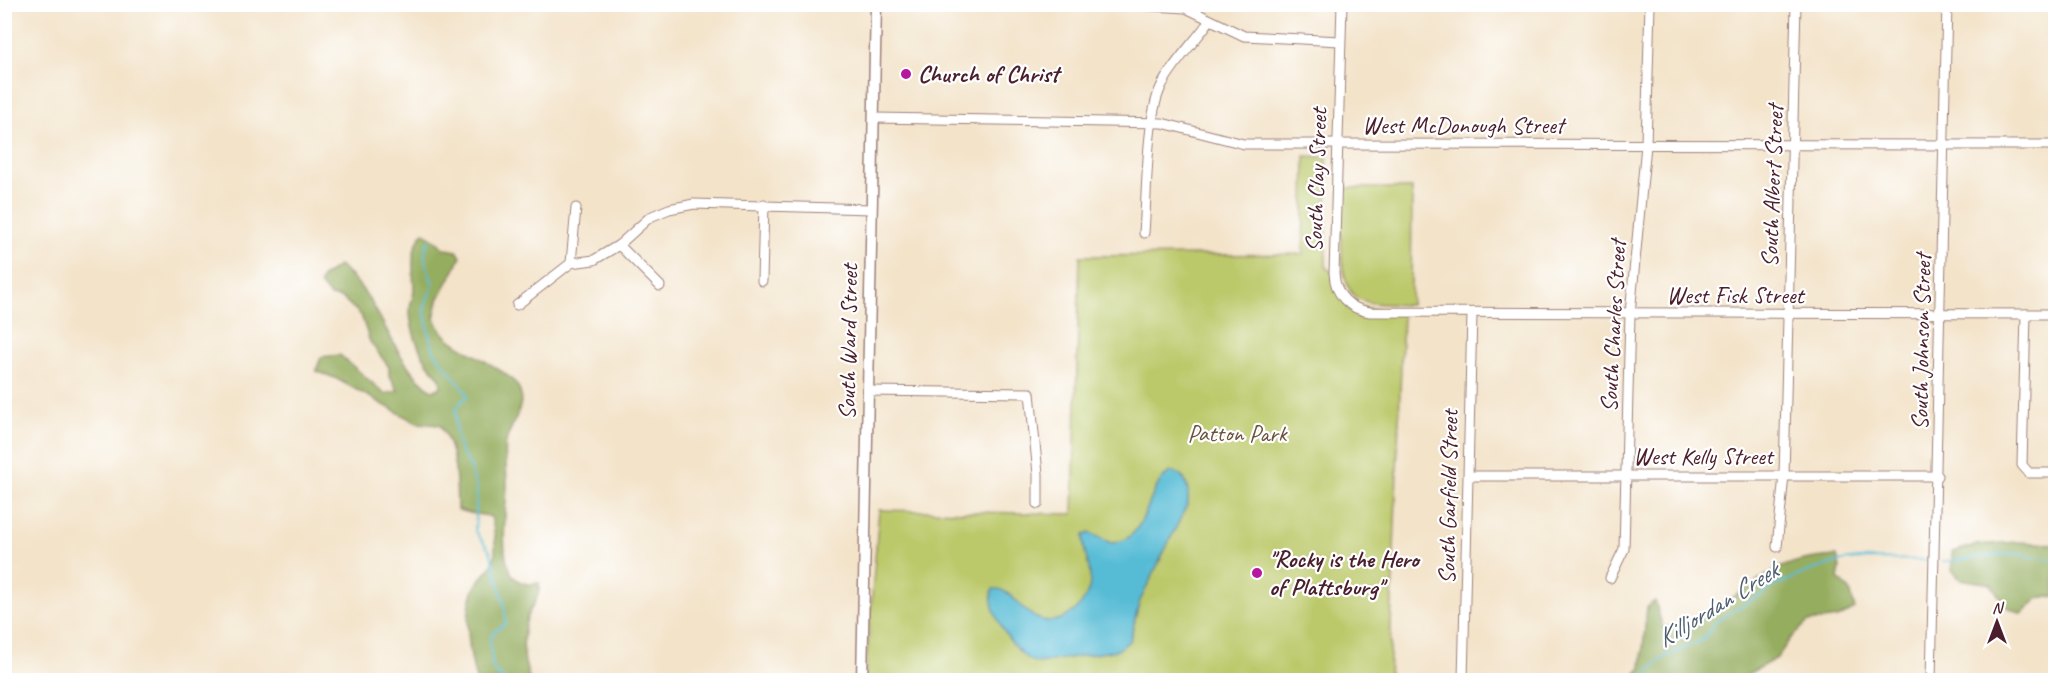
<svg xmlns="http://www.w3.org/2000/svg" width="2060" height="685" font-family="Caveat,sans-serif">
<rect width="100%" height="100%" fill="#fff"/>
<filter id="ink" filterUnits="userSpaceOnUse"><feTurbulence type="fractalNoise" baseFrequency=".0167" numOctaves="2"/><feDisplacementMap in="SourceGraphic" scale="12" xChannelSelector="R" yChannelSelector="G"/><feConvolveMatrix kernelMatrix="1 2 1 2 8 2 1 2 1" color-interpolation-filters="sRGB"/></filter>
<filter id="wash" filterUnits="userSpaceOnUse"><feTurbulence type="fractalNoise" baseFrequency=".008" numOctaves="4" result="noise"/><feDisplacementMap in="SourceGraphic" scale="24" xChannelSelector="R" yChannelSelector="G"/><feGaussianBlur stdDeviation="1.35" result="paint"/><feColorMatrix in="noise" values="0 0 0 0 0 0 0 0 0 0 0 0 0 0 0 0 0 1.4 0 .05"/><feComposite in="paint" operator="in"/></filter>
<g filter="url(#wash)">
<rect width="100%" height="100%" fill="#f3e3c9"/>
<g fill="#bcc96b" stroke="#83744b" stroke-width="1.5">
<path d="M 1305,156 L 1327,157 L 1326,268 L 1334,273 L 1350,306 L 1403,313 L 1389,680 L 865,680 L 879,510 L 1073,514 L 1080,256 L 1303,254 Z"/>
<path d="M 1342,188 L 1412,188 L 1411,305 C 1395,304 1369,306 1356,297 C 1335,282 1343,213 1342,188 Z"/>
</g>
<g fill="#95ad5f" stroke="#706645" stroke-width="1.5">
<path d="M 424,232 L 446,249 L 457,251 L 461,257 L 438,300 L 434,318 C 439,327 443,334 451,340 C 467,353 515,373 520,391 C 525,409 510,425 506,442 C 504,455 507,470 507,484 C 507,511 490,594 539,583 C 541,599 531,604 527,618 C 521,639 523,661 530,680 L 476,680 C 469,652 463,618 474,589 C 477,582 486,574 491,567 C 498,556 495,530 491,517 C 479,513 469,515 457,509 C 456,478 457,452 440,425 L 417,423 L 335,378 L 316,371 L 321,357 L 340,355 L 385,394 L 398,391 L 389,374 L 389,367 L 370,342 L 361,315 L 342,298 L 330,296 L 320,284 L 322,277 L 339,266 C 383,297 389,361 433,391 L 441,387 L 440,378 C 423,362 409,332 410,307 C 411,301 414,296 414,289 C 413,268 409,249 424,232 Z"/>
<path d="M 2017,542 L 2055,544 L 2055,596 L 2037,599 L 2022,614 L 2005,606 L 1991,584 L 1960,579 L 1952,570 L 1952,552 L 1976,545 Z"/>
<path d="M 1837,556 L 1840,568 L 1838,579 L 1850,590 L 1855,609 L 1837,618 L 1808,622 L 1790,639 L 1777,658 L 1737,680 L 1629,680 L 1641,668 L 1647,607 L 1655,601 L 1663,628 C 1706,621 1738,592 1774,571 C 1793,560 1816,557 1837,556 Z"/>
</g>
<path fill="#57bcd5" stroke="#506e80" stroke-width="1.5" d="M 1171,472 C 1187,473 1189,489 1188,503 L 1139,603 L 1130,640 L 1118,650 L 1038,663 C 1018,661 984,608 993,589 C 1016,585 1025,631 1061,619 C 1071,615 1080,607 1085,598 C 1099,572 1080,556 1084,535 L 1090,533 L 1111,543 C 1150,542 1145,484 1171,472 Z"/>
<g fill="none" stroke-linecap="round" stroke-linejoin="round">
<g stroke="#57bcd5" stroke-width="2">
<path d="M 429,241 C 419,259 429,267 433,285 L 424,308 L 431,342 L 435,353 L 468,395 L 456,408 L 456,432 L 461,452 L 470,466 L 477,489 L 475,531 L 490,551 L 504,603 L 506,623 L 494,632 L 490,640 L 493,669 L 504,680"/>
<path d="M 1942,561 C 1965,562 1986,554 2009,554 C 2025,553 2039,559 2056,560"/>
<path d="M 1638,680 L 1663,658 L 1704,639 L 1715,622 L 1777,585 L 1809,571 L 1842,561 L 1858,559 L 1928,560"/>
</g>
</g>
</g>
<g filter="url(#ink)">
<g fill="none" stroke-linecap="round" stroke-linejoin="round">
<defs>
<g id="minor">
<path d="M 1118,4 L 1186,8 L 1244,36 L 1340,41"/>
<path d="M 1342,4 L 1334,273 C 1335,295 1349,309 1370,312 L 2056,314"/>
<path d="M 874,118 L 1162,123 L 1244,144 L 2056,145"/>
<path d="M 1144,233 C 1147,196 1146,118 1161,87 C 1171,65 1196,41 1210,20"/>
<path d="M 619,245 L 660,286"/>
<path d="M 571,263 L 576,208"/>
<path d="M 762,281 L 764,204"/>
<path d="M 517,305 L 571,263 L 594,260 L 619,245 L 650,217 L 669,209 L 694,204 L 871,209"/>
<path d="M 2026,314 L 2022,465 L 2029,473 L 2056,473"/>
<path d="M 868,391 L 1030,393 L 1038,474 L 1038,504"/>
<path d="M 1469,476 L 1938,476"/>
<path d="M 1777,547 L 1784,475 L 1796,4"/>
<path d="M 1610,578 L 1624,549 L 1630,314 L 1646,145 L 1650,4"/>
<path d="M 1463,680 L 1472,314"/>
<path d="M 1931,680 L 1947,4"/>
</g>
<path id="tertiary" d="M 862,680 L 876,4"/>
</defs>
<use href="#minor" stroke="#9e817a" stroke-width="11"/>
<use href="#tertiary" stroke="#9e817a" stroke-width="13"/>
<use href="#minor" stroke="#fff" stroke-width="9"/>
<use href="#tertiary" stroke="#fff" stroke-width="10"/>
</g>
</g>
<g fill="#b5179e" stroke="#fff" stroke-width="2">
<circle cx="906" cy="74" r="6"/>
<circle cx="1257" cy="573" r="6"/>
</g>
<g text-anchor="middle" stroke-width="4.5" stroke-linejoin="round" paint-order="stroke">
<g font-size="24" font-weight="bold" fill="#4a1f2b" stroke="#fff" text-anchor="start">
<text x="918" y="82">Church of Christ</text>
<text x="1269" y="567">"Rocky is the Hero<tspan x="1269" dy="28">of Plattsburg"</tspan></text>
</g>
<g font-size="24" fill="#4a1f2b" stroke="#fff">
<text x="1463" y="133">West McDonough Street</text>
<text transform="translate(1316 180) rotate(-88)" y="8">South Clay Street</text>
<text transform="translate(1772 186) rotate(-88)" y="8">South Albert Street</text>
<text x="1735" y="303">West Fisk Street</text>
<text transform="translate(1613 326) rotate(-87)" y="8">South Charles Street</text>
<text transform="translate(848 342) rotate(-89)" y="8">South Ward Street</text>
<text transform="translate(1921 342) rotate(-89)" y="8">South Johnson Street</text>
<text x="1703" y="464">West Kelly Street</text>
<text transform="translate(1448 497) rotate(-89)" y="8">South Garfield Street</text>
</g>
<g font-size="24" fill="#6c523e" stroke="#fff">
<text x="1237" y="441">Patton Park</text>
</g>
<g font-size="26" font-style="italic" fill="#4f5e6f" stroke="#fff">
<text transform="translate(1717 604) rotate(-32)" y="9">Killjordan Creek</text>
</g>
</g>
<rect width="2060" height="685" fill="none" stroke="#fff" stroke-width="24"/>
<g transform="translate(1997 622)" stroke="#ffffff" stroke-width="4.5" paint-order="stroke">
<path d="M0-4.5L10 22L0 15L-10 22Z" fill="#4a1f2b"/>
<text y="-9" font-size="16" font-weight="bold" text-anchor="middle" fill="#4a1f2b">N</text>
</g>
</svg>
